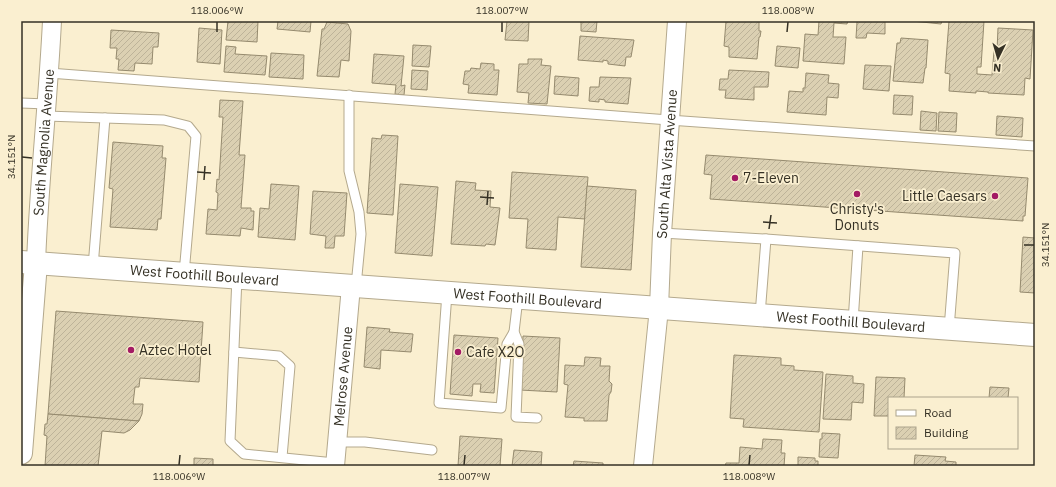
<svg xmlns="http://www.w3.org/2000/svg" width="1056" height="487" font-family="'IBM Plex Sans',sans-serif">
<defs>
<pattern id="building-hatch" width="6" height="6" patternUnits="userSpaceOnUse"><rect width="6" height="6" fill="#dbd0b2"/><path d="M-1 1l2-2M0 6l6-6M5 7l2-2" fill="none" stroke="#bdb399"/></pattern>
</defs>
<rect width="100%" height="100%" fill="#faefd0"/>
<g fill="url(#building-hatch)" stroke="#958a6e">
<path d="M 228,21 L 258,21 L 257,42 L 226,40 Z"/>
<path d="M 278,21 L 311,21 L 310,32 L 277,29 Z"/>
<path d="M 507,21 L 529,21 L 528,41 L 505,40 Z"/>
<path d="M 581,21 L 597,21 L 596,32 L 581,31 Z"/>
<path d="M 726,21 L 759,21 L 759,31 L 761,31 L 760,37 L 759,37 L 757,59 L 729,57 L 729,47 L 724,46 Z"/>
<path d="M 819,21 L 848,21 L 847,24 L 834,23 L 833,37 L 846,37 L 844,64 L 803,61 L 805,34 L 818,35 Z"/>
<path d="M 859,21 L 885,21 L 885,34 L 867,33 L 866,38 L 856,38 L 857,22 Z"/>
<path d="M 912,21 L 942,21 L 941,24 Z"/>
<path d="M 949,21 L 984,21 L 981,67 L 977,67 L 977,74 L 992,75 L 994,51 L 997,51 L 998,28 L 1033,30 L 1030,79 L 1025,78 L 1024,95 L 988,93 L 988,92 L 976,91 L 976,93 L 949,91 L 950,74 L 945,73 Z"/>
<path d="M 327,22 L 348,24 L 351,31 L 349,61 L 341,60 L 339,77 L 317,76 L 322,29 L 324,29 Z"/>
<path d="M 199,28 L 222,30 L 220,64 L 197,62 Z"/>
<path d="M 111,30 L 159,33 L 158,47 L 153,47 L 152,64 L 135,63 L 134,71 L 118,70 L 119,59 L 116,59 L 117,48 L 110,48 Z"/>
<path d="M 580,36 L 634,40 L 631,57 L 626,57 L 625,66 L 608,64 L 608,61 L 603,60 L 603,62 L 578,60 Z"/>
<path d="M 901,38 L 928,40 L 926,68 L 925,68 L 923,83 L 893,81 L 897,43 L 900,43 Z"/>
<path d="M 413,45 L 431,46 L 429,67 L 412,66 Z"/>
<path d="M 226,46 L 236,47 L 235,54 L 267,56 L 265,75 L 224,72 Z"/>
<path d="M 777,46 L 800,48 L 798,68 L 775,66 Z"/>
<path d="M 271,53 L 304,55 L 303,79 L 269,77 Z"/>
<path d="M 374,54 L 404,56 L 401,86 L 405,85 L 404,95 L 395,94 L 396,85 L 372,83 Z"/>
<path d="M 528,59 L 542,59 L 541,65 L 551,66 L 547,104 L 528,103 L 529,93 L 517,92 L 519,64 L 528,64 Z"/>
<path d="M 481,63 L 494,64 L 494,70 L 499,70 L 497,95 L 468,93 L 469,85 L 463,84 L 465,71 L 470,71 L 471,68 L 480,69 Z"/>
<path d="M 865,65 L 891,66 L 889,91 L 863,89 Z"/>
<path d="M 412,70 L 428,71 L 427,90 L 411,89 Z"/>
<path d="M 729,70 L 769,72 L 768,87 L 754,87 L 754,100 L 725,98 L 726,90 L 719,90 L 720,79 L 728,79 Z"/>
<path d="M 806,73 L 829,75 L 828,83 L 839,84 L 838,98 L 827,97 L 826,115 L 787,112 L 789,91 L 803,92 L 803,88 L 805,88 Z"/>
<path d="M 555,76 L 579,78 L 578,96 L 554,94 Z"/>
<path d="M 600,77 L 631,78 L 628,104 L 605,102 L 605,100 L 599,99 L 599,102 L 589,101 L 590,87 L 599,87 Z"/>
<path d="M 894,95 L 913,96 L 912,115 L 893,114 Z"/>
<path d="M 220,100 L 243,101 L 239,155 L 245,155 L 241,208 L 251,208 L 251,211 L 254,211 L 253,230 L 241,228 L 240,236 L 206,234 L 208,209 L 217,210 L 218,193 L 216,192 L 217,179 L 219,180 L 223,117 L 219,117 Z"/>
<path d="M 921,111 L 937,113 L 936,131 L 920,130 Z"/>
<path d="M 939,112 L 957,113 L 956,132 L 938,131 Z"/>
<path d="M 997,116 L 1023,118 L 1022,137 L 996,135 Z"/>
<path d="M 382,135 L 398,136 L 393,215 L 367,213 L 372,138 L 381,139 Z"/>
<path d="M 113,142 L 163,146 L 162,158 L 166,158 L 161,219 L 158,219 L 157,230 L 110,227 L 113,189 L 109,188 Z"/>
<path d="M 706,155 L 1028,178 L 1025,216 L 1023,216 L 1023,221 L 710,199 L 712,175 L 704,174 Z"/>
<path d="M 512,172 L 588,177 L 585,219 L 558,217 L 556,250 L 526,248 L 528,219 L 509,218 Z"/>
<path d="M 456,181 L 476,183 L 475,190 L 491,191 L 490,207 L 500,208 L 495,245 L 486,244 L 485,246 L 451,244 Z"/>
<path d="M 271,184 L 299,186 L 295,240 L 258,237 L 260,208 L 269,209 Z"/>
<path d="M 400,184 L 438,187 L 432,256 L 395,253 Z"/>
<path d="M 587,186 L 636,190 L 631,270 L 581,267 Z"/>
<path d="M 313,191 L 347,193 L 344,236 L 335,236 L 334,248 L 325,248 L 326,236 L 310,234 Z"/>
<path d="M 1023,237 L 1035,238 L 1035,293 L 1020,292 Z"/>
<path d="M 56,311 L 203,322 L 199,382 L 140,378 L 139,387 L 135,387 L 133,404 L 143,404 L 142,414 L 139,421 L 48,414 Z"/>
<path d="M 367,327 L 390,329 L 389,332 L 413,334 L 411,352 L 381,350 L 380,369 L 364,367 Z"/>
<path d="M 454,335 L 498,338 L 494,393 L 480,392 L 481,384 L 473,384 L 472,396 L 450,394 Z"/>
<path d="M 523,336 L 560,338 L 557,392 L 520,390 Z"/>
<path d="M 734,355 L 781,358 L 781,365 L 794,366 L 794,370 L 823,372 L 819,432 L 743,427 L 744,419 L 730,418 Z"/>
<path d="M 585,357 L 601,358 L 600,366 L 610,366 L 609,381 L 612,384 L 611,392 L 609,395 L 607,421 L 584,421 L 584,418 L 565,417 L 568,385 L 564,384 L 565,365 L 584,366 Z"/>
<path d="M 826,374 L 853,376 L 853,383 L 864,384 L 863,403 L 852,402 L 851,420 L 823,419 Z"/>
<path d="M 876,377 L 905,378 L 904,398 L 889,398 L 889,416 L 874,416 Z"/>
<path d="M 990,387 L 1009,388 L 1008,398 L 989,398 Z"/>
<path d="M 48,414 L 139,421 L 130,430 L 124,433 L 102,431 L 98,466 L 45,466 L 47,436 L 44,435 L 45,424 L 47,424 Z"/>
<path d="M 822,433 L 840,434 L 838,458 L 819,457 L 820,439 L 822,439 Z"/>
<path d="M 460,436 L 502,439 L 500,466 L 458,466 Z"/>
<path d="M 763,439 L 782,440 L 781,453 L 785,453 L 784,466 L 725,466 L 726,463 L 739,463 L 740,447 L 762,449 Z"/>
<path d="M 514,450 L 542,452 L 541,466 L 512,466 Z"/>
<path d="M 915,455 L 946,457 L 945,461 L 956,462 L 956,466 L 914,466 Z"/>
<path d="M 798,457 L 815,458 L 815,461 L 818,461 L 818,466 L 798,466 Z"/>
<path d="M 194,458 L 213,459 L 213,466 L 194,466 Z"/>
<path d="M 574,461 L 603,463 L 603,466 L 573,466 Z"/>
</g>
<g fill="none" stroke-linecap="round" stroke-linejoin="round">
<defs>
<g id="lane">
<path d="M 49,73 L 669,120 L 1035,146"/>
<path d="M 349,95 L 349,171 L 359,212 L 361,234 L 356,286"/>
<path d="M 21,103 L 47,104"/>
<path d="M 46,116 L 164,120 L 188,126 L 196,136 L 184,274"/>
<path d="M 662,233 L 766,239 L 955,253 L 949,329"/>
<path d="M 93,267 L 105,118"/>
<path d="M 237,277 L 230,441 L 244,454 L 335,463"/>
<path d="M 447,293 L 439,403 L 501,408 L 507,344 L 514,332"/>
<path d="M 518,298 L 514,332 L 519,344 L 516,417 L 537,418"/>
<path d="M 760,315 L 766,239"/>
<path d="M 853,322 L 858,246"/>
<path d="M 234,352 L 279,356 L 290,366 L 282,457"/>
<path d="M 337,442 L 365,442 L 432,450"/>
</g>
<g id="street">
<path id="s1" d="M 36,263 C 39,182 48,102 52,21"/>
<path id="s2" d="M 335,466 L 351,286"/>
<path id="s3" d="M 643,466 L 659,308 L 662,233 L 677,21"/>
</g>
<g id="secondary">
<path id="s4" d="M 21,262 L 1035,335"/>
<path d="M 21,453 L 36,263"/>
</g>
</defs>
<use href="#lane" stroke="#b4a98d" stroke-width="11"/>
<use href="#street" stroke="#b4a98d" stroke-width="20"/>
<use href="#secondary" stroke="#b4a98d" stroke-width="24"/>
<use href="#lane" stroke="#fff" stroke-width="9"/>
<use href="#street" stroke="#fff" stroke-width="18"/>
<use href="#secondary" stroke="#fff" stroke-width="22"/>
</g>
<path fill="none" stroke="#353125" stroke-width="1.5" d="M 217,32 L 217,22M 502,32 L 502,22M 787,32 L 788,22M 22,157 L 32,158M 197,172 L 211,173M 204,180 L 205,166M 480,197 L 494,198M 487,205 L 488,191M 763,222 L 777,223M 769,229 L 771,215M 1024,245 L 1034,245M 179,465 L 180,455M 464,465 L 465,455M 749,465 L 750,455"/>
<g fill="#a31a64" stroke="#faefd0" stroke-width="1.5">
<circle cx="735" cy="178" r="4"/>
<circle cx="857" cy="194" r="4"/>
<circle cx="995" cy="196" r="4"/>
<circle cx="131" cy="350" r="4"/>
<circle cx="458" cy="352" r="4"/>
</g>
<g text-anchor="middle" stroke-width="3.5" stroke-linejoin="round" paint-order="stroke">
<g font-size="14" fill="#353125" stroke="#faefd0">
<text dy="5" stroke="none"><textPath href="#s1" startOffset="121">South Magnolia Avenue</textPath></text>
<text dy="5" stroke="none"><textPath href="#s3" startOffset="303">South Alta Vista Avenue</textPath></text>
<text dy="5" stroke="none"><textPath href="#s4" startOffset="184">West Foothill Boulevard</textPath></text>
<text dy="5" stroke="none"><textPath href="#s4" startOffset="508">West Foothill Boulevard</textPath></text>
<text dy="5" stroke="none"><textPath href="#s4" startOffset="832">West Foothill Boulevard</textPath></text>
<text dy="5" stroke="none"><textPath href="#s2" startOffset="90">Melrose Avenue</textPath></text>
</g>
<g font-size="14" fill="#353125" stroke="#faefd0" text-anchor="start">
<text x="743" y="183">7-Eleven</text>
<text x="987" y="201" text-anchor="end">Little Caesars</text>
<text x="857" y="214" text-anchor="middle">Christy's<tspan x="857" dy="16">Donuts</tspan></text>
<text x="139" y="355">Aztec Hotel</text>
<text x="466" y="357">Cafe X2O</text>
</g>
</g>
<rect width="1056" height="487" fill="none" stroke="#faefd0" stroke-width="44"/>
<rect x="888" y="397" width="130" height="52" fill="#faefd0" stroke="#aba38c"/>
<rect x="896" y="410" width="20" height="6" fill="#ffffff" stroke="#aba38c"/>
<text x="924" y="417" font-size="12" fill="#353125">Road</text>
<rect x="896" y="427" width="20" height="12" fill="url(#building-hatch)" stroke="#aba38c"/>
<text x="924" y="437" font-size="12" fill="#353125">Building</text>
<g transform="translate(998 58) rotate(185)" stroke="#faefd0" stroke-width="3" paint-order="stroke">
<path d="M0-3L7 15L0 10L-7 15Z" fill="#353125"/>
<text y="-6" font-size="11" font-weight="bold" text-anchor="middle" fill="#353125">N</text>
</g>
<rect x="22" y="22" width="1012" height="443" fill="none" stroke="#353125" stroke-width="1.5"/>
<g font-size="10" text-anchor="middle" fill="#353125">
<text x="217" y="14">118.006°W</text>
<text x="502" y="14">118.007°W</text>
<text x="788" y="14">118.008°W</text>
<text transform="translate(11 157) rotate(-90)" y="4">34.151°N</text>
<text transform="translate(1045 245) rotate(-90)" y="4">34.151°N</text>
<text x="179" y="480">118.006°W</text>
<text x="464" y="480">118.007°W</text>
<text x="749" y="480">118.008°W</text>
</g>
</svg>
